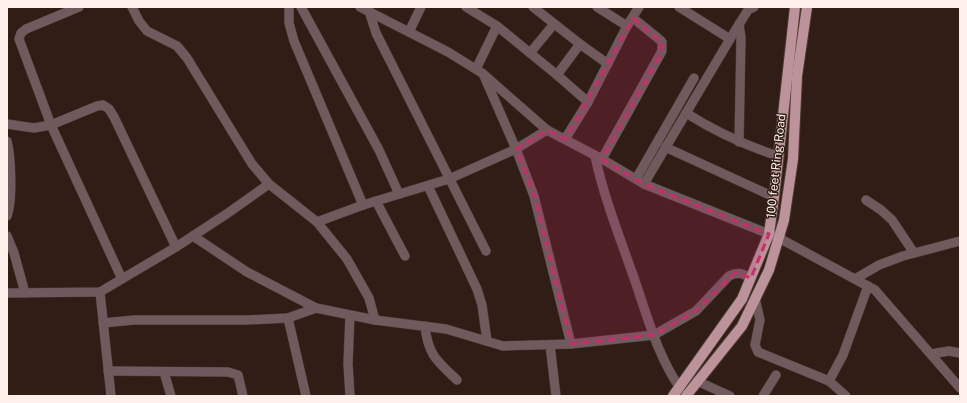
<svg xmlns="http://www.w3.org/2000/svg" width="967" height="403" font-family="'Public Sans',sans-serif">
<rect width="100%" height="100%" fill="#301d15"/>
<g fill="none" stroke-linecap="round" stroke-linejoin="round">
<defs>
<g id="minor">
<path d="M 79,7 L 26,29 L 21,33 L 19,39 L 51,125 L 122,279"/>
<path d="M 132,7 L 139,21 L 147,31 L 177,46 L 187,58 L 252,164 L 269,184 L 317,222 L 347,259 L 369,298 L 375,320"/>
<path d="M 289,7 L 289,23 L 294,41 L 363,205"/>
<path d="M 301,7 L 379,150 L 399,194"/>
<path d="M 360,7 L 448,52 L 482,73 L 547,130 L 602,159 L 644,184 L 779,238 L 875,290 L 960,388"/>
<path d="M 466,7 L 497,26 L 557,75 L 588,102"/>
<path d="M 533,7 L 580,44 L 608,64"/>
<path d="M 597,7 L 627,26"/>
<path d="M 679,7 L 730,39"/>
<path d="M 369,11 L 376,33 L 486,251"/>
<path d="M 739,24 L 741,38 L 739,142"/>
<path d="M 409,32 L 421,7"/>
<path d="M 530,53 L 554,24"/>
<path d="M 476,69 L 497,26"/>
<path d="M 557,75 L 580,44"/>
<path d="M 484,76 L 516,149 L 534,196 L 571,344"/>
<path d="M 686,113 C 716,132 744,145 778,156"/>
<path d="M 7,124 L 34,128 L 51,125 L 97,106 L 103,105 L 109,109 L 114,117 L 176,247"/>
<path d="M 565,139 L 588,102 L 627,26 L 639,7"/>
<path d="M 7,141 C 11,157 13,200 7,216"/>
<path d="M 665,147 L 774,197"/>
<path d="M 595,156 C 604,198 620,238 634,278 C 647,315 657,355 680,388"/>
<path d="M 602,159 L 662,51 L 662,42 L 659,39 L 633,18"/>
<path d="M 636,179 L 694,78"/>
<path d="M 644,184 L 730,39 L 748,10 L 754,7"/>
<path d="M 428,186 L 477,289 L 482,305 L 487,341"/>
<path d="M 866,200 L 881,210 L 892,220 L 914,253"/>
<path d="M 376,201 L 405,256"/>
<path d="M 317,222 L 363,205 L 449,179 L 516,149 L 547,130"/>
<path d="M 7,236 L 14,253 L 25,293"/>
<path d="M 193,236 L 247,272 L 316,308 L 375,320 L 446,329 L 503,346 L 571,344 L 654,335 L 696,311 L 729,276 C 738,271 743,274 751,278"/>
<path d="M 855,279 L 879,265 L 903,256 L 960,241"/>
<path d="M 100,292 L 111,396"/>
<path d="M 7,293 L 100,292 L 176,247 L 228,213 L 269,184"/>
<path d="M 755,298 L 760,320 L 755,345 L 758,352 L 829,381 L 846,396"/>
<path d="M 350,315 L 348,364 L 350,396"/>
<path d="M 288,318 L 306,396"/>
<path d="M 103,323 L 134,320 L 247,320 L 288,318 L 316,308"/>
<path d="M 425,326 C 428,355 437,361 457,380"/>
<path d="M 550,345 L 556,396"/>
<path d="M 931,354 L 949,351 L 960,353"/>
<path d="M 108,371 L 228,372 L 238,375 L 243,396"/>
<path d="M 164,372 L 171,396"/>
<path d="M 697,381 L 730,396"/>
<path d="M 829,381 L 843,355 L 868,286"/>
<path d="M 763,396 L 776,375"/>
</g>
<g id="major">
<path d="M 673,396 L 742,299 L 769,234 L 774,197 L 795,7"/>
<path d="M 686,396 L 742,326 L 769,270 L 784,220 L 793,159 L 797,76 L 807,7"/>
</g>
</defs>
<use href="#minor" stroke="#4d3b33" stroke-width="10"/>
<use href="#major" stroke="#4d3b33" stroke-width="12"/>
<use href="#minor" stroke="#6f5b5e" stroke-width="9"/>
<use href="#major" stroke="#bc939a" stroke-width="10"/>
</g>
<path fill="#c82e69" fill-opacity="0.2" stroke="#c82e69" stroke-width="3" stroke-dasharray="8 5" stroke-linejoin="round" d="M 633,18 L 662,42 L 660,56 L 602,159 L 644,184 L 769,234 L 751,278 L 735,273 L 696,311 L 654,335 L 571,344 L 534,196 L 516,149 L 547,130 L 565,139 Z"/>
<g text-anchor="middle" stroke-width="3" stroke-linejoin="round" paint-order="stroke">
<g font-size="12" fill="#fdf0ea" stroke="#301d15">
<text transform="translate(776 166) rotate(-84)" y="4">100 feet Ring Road</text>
</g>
</g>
<rect width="967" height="403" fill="none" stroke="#fdf0ea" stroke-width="16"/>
</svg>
